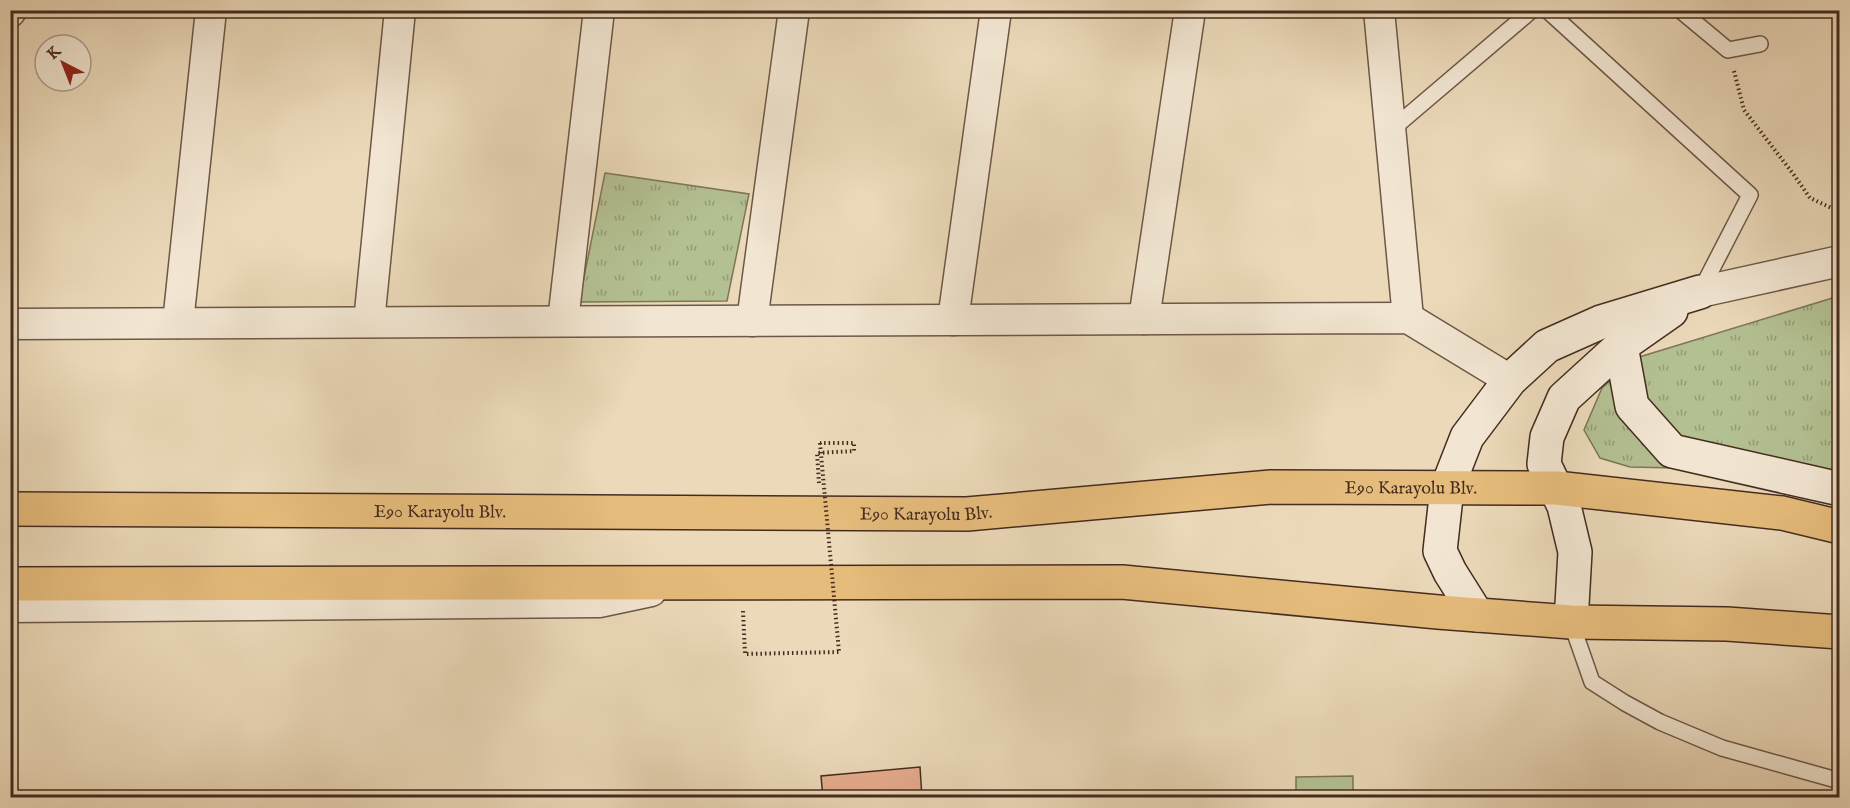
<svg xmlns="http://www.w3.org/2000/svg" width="1850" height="808" font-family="'IM FELL English',serif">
<defs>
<pattern id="park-tufts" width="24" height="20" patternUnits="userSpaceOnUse" patternTransform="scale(1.5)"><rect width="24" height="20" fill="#b3c092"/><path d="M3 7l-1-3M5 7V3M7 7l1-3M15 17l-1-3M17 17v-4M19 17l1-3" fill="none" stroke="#939c77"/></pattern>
</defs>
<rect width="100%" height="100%" fill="#ebd9b9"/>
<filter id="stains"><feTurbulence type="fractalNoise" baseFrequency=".00333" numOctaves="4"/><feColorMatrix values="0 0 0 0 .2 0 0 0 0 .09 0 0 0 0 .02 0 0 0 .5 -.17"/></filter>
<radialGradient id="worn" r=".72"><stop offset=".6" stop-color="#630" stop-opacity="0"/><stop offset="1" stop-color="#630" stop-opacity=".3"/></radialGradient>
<path fill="#b3c092" stroke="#7c7658" stroke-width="1.5" d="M 1353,776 L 1353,797 L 1222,797 L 1222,794 L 1296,792 L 1296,777 Z"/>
<g fill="url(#park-tufts)" stroke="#7c7658" stroke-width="1.5">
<path d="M 605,173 L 749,194 L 727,301 L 579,302 Z"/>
<path d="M 1839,296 L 1839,475 L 1819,471 L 1630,467 L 1600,458 L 1584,430 L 1602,388 L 1636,358 Z"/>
</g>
<g fill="#e6ad8f" stroke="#452c1f" stroke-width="1.5">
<path d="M 920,767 L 922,798 L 823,798 L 821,776 Z"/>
<path d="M 708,792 L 709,798 L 649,798 Z"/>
</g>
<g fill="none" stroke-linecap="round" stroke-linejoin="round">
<defs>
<g id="lane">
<path d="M 1547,10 L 1750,195 L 1700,292"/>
<path d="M 1680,10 L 1728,50 L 1760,44"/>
<path d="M 1390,131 L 1532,10"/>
<path d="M 1571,622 L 1592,682 L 1625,703 L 1660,722 L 1722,748 L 1840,781"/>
</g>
<g id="street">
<path d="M 1379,10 L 1408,318"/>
<path d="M 10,12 L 11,10"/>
<path d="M 1700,292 L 1840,261"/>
<path d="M 1144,319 L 1190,10"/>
<path d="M 953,320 L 996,10"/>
<path d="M 563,321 L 599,10"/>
<path d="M 752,321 L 794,10"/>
<path d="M 369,322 L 400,10"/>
<path d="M 178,323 L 211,10"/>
<path d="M 10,324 L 1408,318 L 1510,380"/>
<path d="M 10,607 L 599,602 L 651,591"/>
</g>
<g id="secondary">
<path d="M 1621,346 L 1632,406 L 1672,451 L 1840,489"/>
<path d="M 1477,615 L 1450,572 L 1440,551 L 1447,488 L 1467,437 L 1510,380 L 1547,346 L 1601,322 L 1700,292"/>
<path d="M 1571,622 L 1575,552 L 1564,506 L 1544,464 L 1547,437 L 1564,398 L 1621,346 L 1671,311"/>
</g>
<g id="highway">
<path id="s1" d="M 10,509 L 967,514 L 1271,487 L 1556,488 L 1782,513 L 1840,527"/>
<path d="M 10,584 L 1122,582 L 1438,612 L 1571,622 L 1727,624 L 1840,632"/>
</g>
</defs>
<use href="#lane" stroke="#6e5746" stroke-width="18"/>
<use href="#street" stroke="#6e5746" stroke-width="33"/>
<use href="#secondary" stroke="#452c1f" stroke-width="36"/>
<use href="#highway" stroke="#452c1f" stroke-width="36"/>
<g stroke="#452c1f" stroke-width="4" stroke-dasharray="1.5 3" stroke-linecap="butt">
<path d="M 1734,71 L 1744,110 L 1794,175 L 1810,198 L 1840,212"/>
<path d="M 819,483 L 817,453 L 854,451 L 854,443 L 820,443"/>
<path d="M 743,611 L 745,654 L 839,652"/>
</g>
<use href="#lane" stroke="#f2e6d2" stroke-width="15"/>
<use href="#street" stroke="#f2e6d2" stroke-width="30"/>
<use href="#secondary" stroke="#f2e6d2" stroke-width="33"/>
<use href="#highway" stroke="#e6bc7c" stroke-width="33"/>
<path stroke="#452c1f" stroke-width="4" stroke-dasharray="1.5 3" stroke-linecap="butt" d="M 820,443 L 839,652"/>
</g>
<g text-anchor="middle" stroke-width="5" stroke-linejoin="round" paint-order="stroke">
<g font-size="18" fill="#452c1f" stroke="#f2e6d2">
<text dy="6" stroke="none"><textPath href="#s1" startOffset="1402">E90 Karayolu Blv.</textPath></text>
<text dy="6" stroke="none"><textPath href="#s1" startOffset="430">E90 Karayolu Blv.</textPath></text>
<text dy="6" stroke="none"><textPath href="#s1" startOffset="916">E90 Karayolu Blv.</textPath></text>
</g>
</g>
<rect width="1850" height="808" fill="none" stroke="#ebd9b9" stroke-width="36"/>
<rect x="12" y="12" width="1826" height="784" fill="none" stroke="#452c1f" stroke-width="3"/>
<rect x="18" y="18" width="1814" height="772" fill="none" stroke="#452c1f" stroke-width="1.5"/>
<g transform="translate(63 63) rotate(318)"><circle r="28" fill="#f2e6d2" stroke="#ad9c8a" stroke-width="1.5"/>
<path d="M0-4.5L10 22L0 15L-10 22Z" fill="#8f2418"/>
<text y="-9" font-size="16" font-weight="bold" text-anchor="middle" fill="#452c1f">K</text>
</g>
<rect width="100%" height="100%" filter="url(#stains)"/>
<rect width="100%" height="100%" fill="url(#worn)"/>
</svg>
